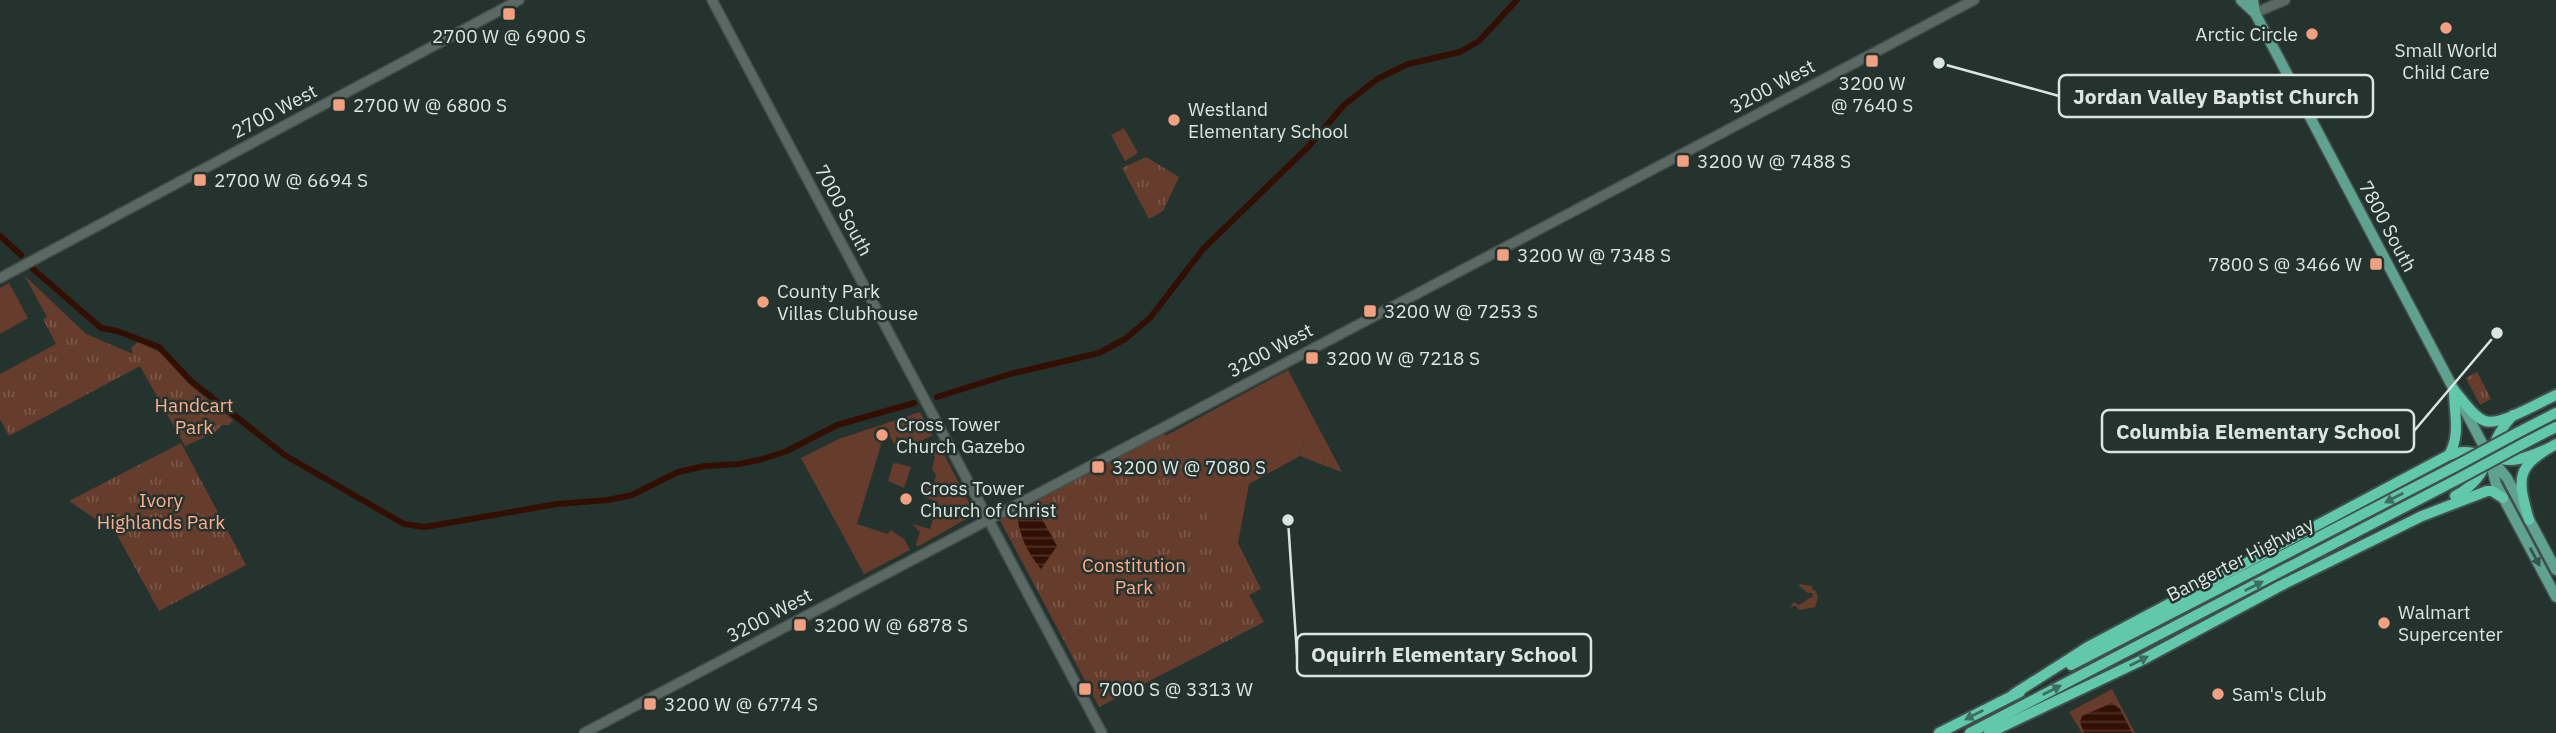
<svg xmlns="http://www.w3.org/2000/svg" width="2556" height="733" font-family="'IBM Plex Sans',sans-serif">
<defs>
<pattern id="park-tufts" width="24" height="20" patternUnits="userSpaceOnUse" patternTransform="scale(1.75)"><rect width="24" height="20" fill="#663c2c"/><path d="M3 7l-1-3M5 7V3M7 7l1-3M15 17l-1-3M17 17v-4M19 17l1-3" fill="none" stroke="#7b584a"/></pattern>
<pattern id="water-rules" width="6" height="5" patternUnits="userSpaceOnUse" patternTransform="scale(1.75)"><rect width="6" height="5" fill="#320f02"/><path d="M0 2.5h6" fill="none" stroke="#4f3227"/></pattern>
</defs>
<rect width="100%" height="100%" fill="#25332e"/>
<g fill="#663c2c">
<path d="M 1124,128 L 1138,153 L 1125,161 L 1111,135 Z"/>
<path d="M 9,283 L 28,318 L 0,334 L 0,288 Z"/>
<path d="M 1288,370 L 1342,472 L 1323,465 L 1328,449 L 1304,441 L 1300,456 L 1249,484 L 1238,543 L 1244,555 L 1231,562 L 1165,436 Z"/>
<path d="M 920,412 L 933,435 L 923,440 L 920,449 L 914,441 L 902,441 L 897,436 L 895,445 L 889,435 L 879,434 L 881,445 L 857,524 L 888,534 L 891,530 L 905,540 L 910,550 L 864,574 L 801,458 L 839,439 Z"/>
<path d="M 937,441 L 975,514 L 917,547 L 916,544 L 920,532 L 912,524 L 930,529 L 938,502 L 924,497 L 927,486 L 933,488 L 936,475 L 932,469 L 935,457 L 926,451 L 929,446 Z"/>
<path d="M 896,463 L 911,467 L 904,488 L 888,481 L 893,464 Z"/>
<path d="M 1800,584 L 1812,586 L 1812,589 L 1816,591 L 1818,597 L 1815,607 L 1799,610 L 1796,606 L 1790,607 L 1794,602 L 1799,605 L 1813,596 L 1812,593 L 1808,593 L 1799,586 Z"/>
<path d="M 2112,689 L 2135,733 L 2082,733 L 2069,712 Z"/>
</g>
<g fill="url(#park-tufts)">
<path d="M 1146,157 L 1179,177 L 1163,211 L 1149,219 L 1122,168 Z"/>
<path d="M 24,275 L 86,334 L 133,354 L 131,348 L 138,342 L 160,352 L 189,384 L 233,420 L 229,425 L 222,425 L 214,433 L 185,446 L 140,366 L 9,436 L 0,419 L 0,374 L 56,344 L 43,319 L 47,317 Z"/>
<path d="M 2477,372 L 2491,399 L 2480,405 L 2466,378 Z"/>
<path d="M 1164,433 L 1231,561 L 1244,555 L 1261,589 L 1249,595 L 1264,622 L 1099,707 L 1000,520 Z"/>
<path d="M 1304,441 L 1328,449 L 1323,465 L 1300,456 Z"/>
<path d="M 181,443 L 246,565 L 159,611 L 116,533 L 69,501 Z"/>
</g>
<g fill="url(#water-rules)">
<path d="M 1033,503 L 1057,546 L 1041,569 C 1027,552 1018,534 1017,512 Z"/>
<path d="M 2112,703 L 2120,709 L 2132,733 L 2084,733 L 2080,722 L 2082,716 Z"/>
</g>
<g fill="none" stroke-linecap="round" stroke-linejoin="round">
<g stroke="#320f02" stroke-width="6">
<path d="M 0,236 L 21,255"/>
<path d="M 33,269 L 101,328 L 117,331 L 159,347 L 191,381 L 286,456 L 404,524 L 425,527 L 557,504 L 608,500 L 632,495 L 678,472 L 705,466 L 739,464 L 759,460 L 787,451 L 837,425 L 914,403"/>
<path d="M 937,397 L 1010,374 L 1099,353 L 1125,339 L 1150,318 L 1203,249 L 1309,146 L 1344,105 L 1377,79 L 1408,64 L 1460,52 L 1479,41 L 1517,0"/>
</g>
<defs>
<g id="secondary">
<path d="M 712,0 L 1102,733"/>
<path d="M 2255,13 L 2285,0"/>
<path d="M 0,278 L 519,0"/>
<path d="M 584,733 L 1974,0"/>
</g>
<g id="primary">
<path d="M 2241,0 L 2255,13"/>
<path d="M 2253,0 L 2255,13 L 2489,456 L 2507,478 L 2556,570"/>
<path d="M 2490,460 L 2496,484 L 2556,597"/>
</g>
<g id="highway">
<path d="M 2454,390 C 2462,399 2473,417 2485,421 C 2501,426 2540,402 2556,395"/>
<path d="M 2517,433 L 2556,413"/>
<path d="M 2523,444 L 2556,427"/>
<path d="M 2449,455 C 2461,434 2454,414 2454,390"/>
<path d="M 2455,496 C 2494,476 2485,444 2513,415"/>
<path d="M 2529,520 C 2517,478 2515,467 2556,444"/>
<path d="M 2071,665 L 2454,467"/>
<path d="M 2014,694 L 2088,647 L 2449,455 C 2471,446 2489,460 2511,460 C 2524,460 2537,453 2549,448"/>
<path d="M 1939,733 L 2020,692"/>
<path d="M 1970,733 L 2460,478"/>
<path d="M 1989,733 L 2140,661 L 2280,586 L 2422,516 L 2487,491 L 2492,491 L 2503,498"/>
</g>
</defs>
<use href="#secondary" stroke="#434f4b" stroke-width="12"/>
<use href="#primary" stroke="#434f4b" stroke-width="13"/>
<use href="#highway" stroke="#434f4b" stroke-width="14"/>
<use href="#secondary" stroke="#5a6964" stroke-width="9"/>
<use href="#primary" stroke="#5fa28f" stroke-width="10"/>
<use href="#highway" stroke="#62c8ac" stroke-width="10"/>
<defs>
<g id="highway-bridge">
<path d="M 2454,467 L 2517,433"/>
<path d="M 2460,478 L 2523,444"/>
</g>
</defs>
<use href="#highway-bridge" stroke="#434f4b" stroke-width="14" stroke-linecap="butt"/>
<use href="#highway-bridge" stroke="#62c8ac" stroke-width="10"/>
</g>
<defs><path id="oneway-solid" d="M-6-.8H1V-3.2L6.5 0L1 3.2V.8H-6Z" transform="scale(1.75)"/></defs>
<g fill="#3d6f60">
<use href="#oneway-solid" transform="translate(2394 498) rotate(152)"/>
<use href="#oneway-solid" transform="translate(2254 586) rotate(-27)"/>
<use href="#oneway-solid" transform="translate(2139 661) rotate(-27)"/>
<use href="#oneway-solid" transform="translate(2052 690) rotate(-27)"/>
<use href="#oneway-solid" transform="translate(1974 715) rotate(153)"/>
</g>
<use fill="#36544b" href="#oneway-solid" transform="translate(2535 557) rotate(62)"/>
<g fill="#f2a080" stroke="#25332e" stroke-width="2.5">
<rect x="502" y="7" width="14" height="14" rx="3.5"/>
<circle cx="2446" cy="28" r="7"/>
<circle cx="2312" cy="34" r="7"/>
<rect x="1865" y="54" width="14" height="14" rx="3.5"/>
<rect x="332" y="98" width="14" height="14" rx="3.5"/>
<circle cx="1174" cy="120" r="7"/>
<rect x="1676" y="154" width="14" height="14" rx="3.5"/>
<rect x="193" y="173" width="14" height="14" rx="3.5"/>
<rect x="1496" y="248" width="14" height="14" rx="3.5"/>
<rect x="2369" y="257" width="14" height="14" rx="3.5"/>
<circle cx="763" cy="302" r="7"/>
<rect x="1363" y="304" width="14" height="14" rx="3.5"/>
<rect x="1305" y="351" width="14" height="14" rx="3.5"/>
<circle cx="882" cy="435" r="7"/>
<rect x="1091" y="460" width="14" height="14" rx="3.5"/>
<circle cx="906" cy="499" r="7"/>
<circle cx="2384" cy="623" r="7"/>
<rect x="793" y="618" width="14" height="14" rx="3.5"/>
<rect x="1078" y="682" width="14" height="14" rx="3.5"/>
<circle cx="2218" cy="694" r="7"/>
<rect x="643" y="697" width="14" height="14" rx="3.5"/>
</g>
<g text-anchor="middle" stroke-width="5" stroke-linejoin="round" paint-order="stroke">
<g font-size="19" fill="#dce5e2" stroke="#25332e" text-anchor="start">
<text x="2298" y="41" text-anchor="end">Arctic Circle</text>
<text x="509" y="43" text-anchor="middle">2700 W @ 6900 S</text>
<text x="2446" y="57" text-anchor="middle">Small World<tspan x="2446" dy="22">Child Care</tspan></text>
<text x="1872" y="90" text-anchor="middle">3200 W<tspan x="1872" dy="22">@ 7640 S</tspan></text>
<text x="353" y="112">2700 W @ 6800 S</text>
<text x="1188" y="116">Westland<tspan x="1188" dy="22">Elementary School</tspan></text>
<text x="1697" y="168">3200 W @ 7488 S</text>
<text x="214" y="187">2700 W @ 6694 S</text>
<text x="1517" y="262">3200 W @ 7348 S</text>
<text x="2362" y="271" text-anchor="end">7800 S @ 3466 W</text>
<text x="777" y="298">County Park<tspan x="777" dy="22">Villas Clubhouse</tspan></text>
<text x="1384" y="318">3200 W @ 7253 S</text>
<text x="1326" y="365">3200 W @ 7218 S</text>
<text x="896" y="431">Cross Tower<tspan x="896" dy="22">Church Gazebo</tspan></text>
<text x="1112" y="474">3200 W @ 7080 S</text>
<text x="920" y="495">Cross Tower<tspan x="920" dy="22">Church of Christ</tspan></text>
<text x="2398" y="619">Walmart<tspan x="2398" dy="22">Supercenter</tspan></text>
<text x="814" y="632">3200 W @ 6878 S</text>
<text x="1099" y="696">7000 S @ 3313 W</text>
<text x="2232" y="701">Sam's Club</text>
<text x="664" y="711">3200 W @ 6774 S</text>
</g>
<g font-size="19" fill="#dce5e2" stroke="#25332e">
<text transform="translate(1772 86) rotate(-28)" y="7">3200 West</text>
<text transform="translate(274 111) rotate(-28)" y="7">2700 West</text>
<text transform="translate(844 210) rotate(62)" y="7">7000 South</text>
<text transform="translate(2388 226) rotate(62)" y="7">7800 South</text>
<text transform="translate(1270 350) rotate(-28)" y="7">3200 West</text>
<text transform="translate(2240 559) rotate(-27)" y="7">Bangerter Highway</text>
<text transform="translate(769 615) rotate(-28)" y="7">3200 West</text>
</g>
<g font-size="19" fill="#ffad8e" stroke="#25332e">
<text x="194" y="412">Handcart<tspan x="194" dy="22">Park</tspan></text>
<text x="161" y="507">Ivory<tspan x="161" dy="22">Highlands Park</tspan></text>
<text x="1134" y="572">Constitution<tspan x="1134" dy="22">Park</tspan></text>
</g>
</g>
<path fill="none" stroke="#dce5e2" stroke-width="2.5" d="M1939 63L2059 96M2497 333L2414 431M1288 520L1297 655"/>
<g fill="#dce5e2" stroke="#25332e" stroke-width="2.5">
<circle cx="1939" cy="63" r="7"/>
<circle cx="2497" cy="333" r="7"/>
<circle cx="1288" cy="520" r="7"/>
</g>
<g fill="#25332e" stroke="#dce5e2" stroke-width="2.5">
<rect x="2059" y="75" width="314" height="42" rx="7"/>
<rect x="2102" y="410" width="312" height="42" rx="7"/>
<rect x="1297" y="634" width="294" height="42" rx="7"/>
</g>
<g font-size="21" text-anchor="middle" font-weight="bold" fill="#dce5e2">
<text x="2216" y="104">Jordan Valley Baptist Church</text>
<text x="2258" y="439">Columbia Elementary School</text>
<text x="1444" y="662">Oquirrh Elementary School</text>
</g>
</svg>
